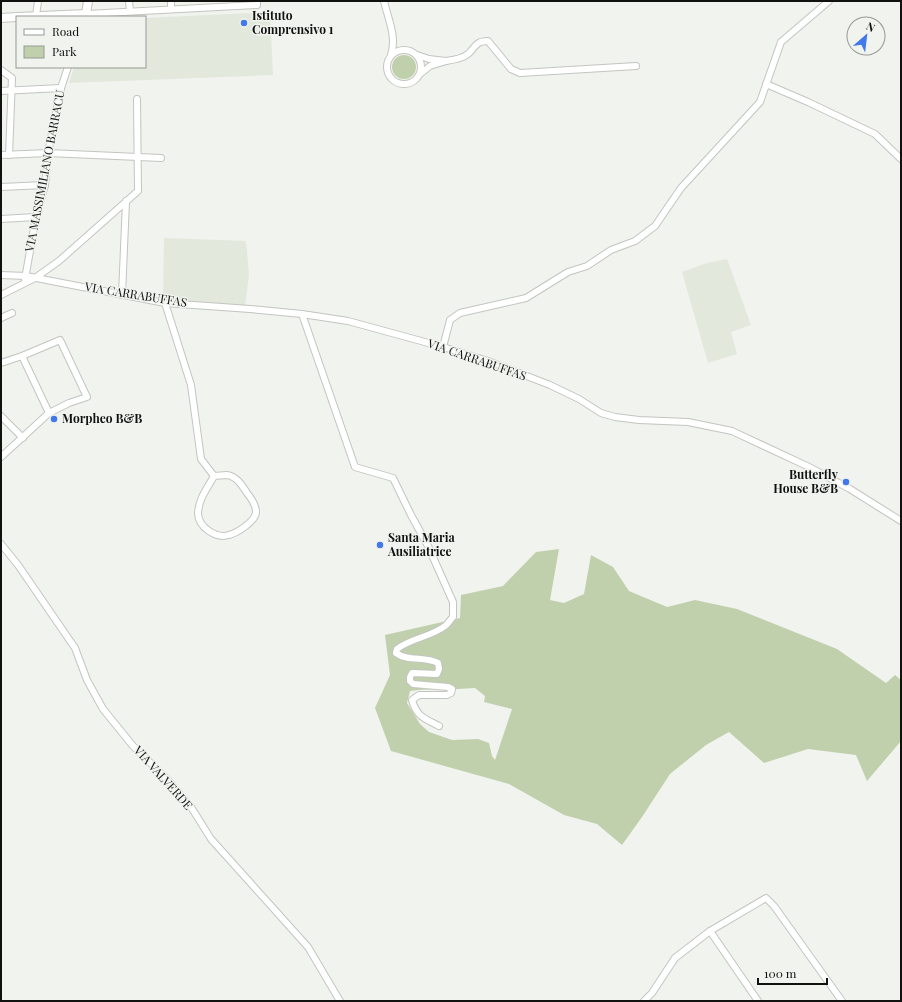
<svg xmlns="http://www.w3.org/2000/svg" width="902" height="1002" font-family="'Playfair Display',serif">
<rect width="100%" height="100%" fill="#f1f3ee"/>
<g fill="#e2e8db">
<path d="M 270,12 L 273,75 L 69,83 L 74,67 L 145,67 L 145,18 Z"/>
<path d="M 164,238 L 246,241 L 249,275 L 245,306 L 163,301 Z"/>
<path d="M 727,259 L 751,325 L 731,332 L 737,354 L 708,363 L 682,272 L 707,263 Z"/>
</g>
<g fill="#c1d0ac" fill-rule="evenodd">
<circle cx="404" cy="67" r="12"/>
<path d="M 559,549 L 550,600 L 564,603 L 584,594 L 591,555 L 613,567 L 629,591 L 667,607 L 695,600 L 737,609 L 837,649 L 886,683 L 895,675 L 901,680 L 901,741 L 867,781 L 856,755 L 808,749 L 764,763 L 729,732 L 706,745 L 670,774 L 642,817 L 622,845 L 597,824 L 564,815 L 509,784 L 391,751 L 375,708 L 390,675 L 385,635 L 460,618 L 461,595 L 503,586 L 536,552 ZM 475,688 L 485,696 L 484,702 L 512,709 L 495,760 L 492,756 L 489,743 L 478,739 L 452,740 L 429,732 L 420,724 L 407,703 L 410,691 C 432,688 453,690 475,688 Z"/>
</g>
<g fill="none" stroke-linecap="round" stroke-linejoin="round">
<defs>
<g id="minor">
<path d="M 129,1 L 130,11"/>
<path d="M 384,1 C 388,19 397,37 391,55"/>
<path d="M 171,9 L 171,1"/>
<path d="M 85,15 L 86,14 L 257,5 L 257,1"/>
<path d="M 36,16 L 38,1"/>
<circle cx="404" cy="67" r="17"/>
<path d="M 417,55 L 429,59 L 446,61 L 430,66 L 420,74"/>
<path d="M 446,61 C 453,60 462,59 468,54 C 476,47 475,41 488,41 L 511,69 L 520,73 L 636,66"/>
<path d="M 1,70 L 12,78 L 9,155"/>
<path d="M 766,84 L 808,102 L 875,134 L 901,159"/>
<path d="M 1,91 L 61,88"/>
<path d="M 1,155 L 48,153 L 161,158"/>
<path d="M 1,187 L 45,185"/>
<path d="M 1,219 L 36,217"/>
<path d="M 1,275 L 26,276 L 165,303 L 250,309 L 302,314 L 348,321 L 443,347 L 488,361 L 550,385 L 579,399 L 601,413 L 615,417 L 639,420 L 688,422 L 732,431 L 809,467 L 850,489 L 901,521"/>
<path d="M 25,279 L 36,217 L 45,185 L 48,153 L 61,88 L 68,67"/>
<path d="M 1,295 L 35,278 L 59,261 L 138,191 L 137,99"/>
<path d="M 122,295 L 126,201"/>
<path d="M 165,303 L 191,385 L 201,459 L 214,476"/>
<path d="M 302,314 L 355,467 L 393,478 L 411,515 L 428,546 L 453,602 L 453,617 C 450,620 448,624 445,626 C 431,637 411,638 397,649 L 396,653 C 408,662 425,656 438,663 L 439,669 L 437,674 L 412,673 L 410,677 L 410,681 L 413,684 L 448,687 L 452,689 L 451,693 L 447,695 L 419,695 L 412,700 C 417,717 424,718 439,726"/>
<path d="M 1,318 L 12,313"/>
<path d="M 443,347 L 450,320 L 460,313 L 526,298 L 568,272 L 587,266 L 611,250 L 635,241 L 655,226 L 681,188 L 760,102 L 781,42 L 829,1"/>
<path d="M 22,356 L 49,413"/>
<path d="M 1,363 L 22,356 L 60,340 L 87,397 L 69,403 L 49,413 L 1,457"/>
<path d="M 1,416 L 23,438"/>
<path d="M 227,475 C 236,476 242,485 247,493 C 251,498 256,506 256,512 C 256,521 237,533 229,535 C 216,539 198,527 198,513 C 199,498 207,489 214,476 Z"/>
<path d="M 1,544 L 18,565 L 75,648 L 87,680 L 103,709 L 133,746 L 168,780 L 191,807 L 211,839 L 308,947 L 340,1001"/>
<path d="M 710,931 L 758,1001"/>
<path d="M 644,1001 L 652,993 L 675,958 L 710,931 L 766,898 L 774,906 L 842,1001"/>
</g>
<g id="major">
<path d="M 18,17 L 86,14 L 88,1"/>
<path d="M 1,18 L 17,17"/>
</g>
</defs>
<use href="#minor" stroke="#c3c5c0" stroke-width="8"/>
<use href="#major" stroke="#c3c5c0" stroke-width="10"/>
<use href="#minor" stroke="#fff" stroke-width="6"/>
<use href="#major" stroke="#fff" stroke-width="8"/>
</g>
<g fill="#4179ea" stroke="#f1f3ee" stroke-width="1.5">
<circle cx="244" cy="23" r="4"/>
<circle cx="54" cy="419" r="4"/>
<circle cx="846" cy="482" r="4"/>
<circle cx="380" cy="545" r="4"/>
</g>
<g text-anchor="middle" stroke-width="3" stroke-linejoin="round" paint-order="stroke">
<g font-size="12" font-weight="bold" fill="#111210" stroke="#f1f3ee" text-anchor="start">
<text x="252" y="20">Istituto<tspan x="252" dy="14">Comprensivo 1</tspan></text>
<text x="62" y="423">Morpheo B&amp;B</text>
<text x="838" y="479" text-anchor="end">Butterfly<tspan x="838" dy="14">House B&amp;B</tspan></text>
<text x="388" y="542">Santa Maria<tspan x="388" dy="14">Ausiliatrice</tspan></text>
</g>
<g font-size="12" fill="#111210" stroke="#f1f3ee">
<text transform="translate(45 171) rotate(-79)" y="4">VIA MASSIMILIANO BARRACU</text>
<text transform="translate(136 295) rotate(9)" y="4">VIA CARRABUFFAS</text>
<text transform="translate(477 360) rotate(19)" y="4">VIA CARRABUFFAS</text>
<text transform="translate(163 778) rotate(48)" y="4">VIA VALVERDE</text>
</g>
</g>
<rect width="902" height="1002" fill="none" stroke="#111210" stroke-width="4"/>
<rect x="16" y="16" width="130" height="52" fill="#f1f3ee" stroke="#979995"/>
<rect x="24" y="29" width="20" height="6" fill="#ffffff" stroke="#979995"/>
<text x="52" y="36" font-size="12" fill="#111210">Road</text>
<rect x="24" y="46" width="20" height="12" fill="#c1d0ac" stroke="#979995"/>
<text x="52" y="56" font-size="12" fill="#111210">Park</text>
<g transform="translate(866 36) rotate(28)"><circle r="19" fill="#f1f3ee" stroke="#979995"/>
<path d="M0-3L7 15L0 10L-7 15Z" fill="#4179ea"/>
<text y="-6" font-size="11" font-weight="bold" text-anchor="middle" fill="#111210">N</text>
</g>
<path d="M758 978v6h69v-6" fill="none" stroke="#111210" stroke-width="2"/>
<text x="764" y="978" font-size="12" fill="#111210" stroke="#f1f3ee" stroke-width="3" paint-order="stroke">100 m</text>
</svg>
